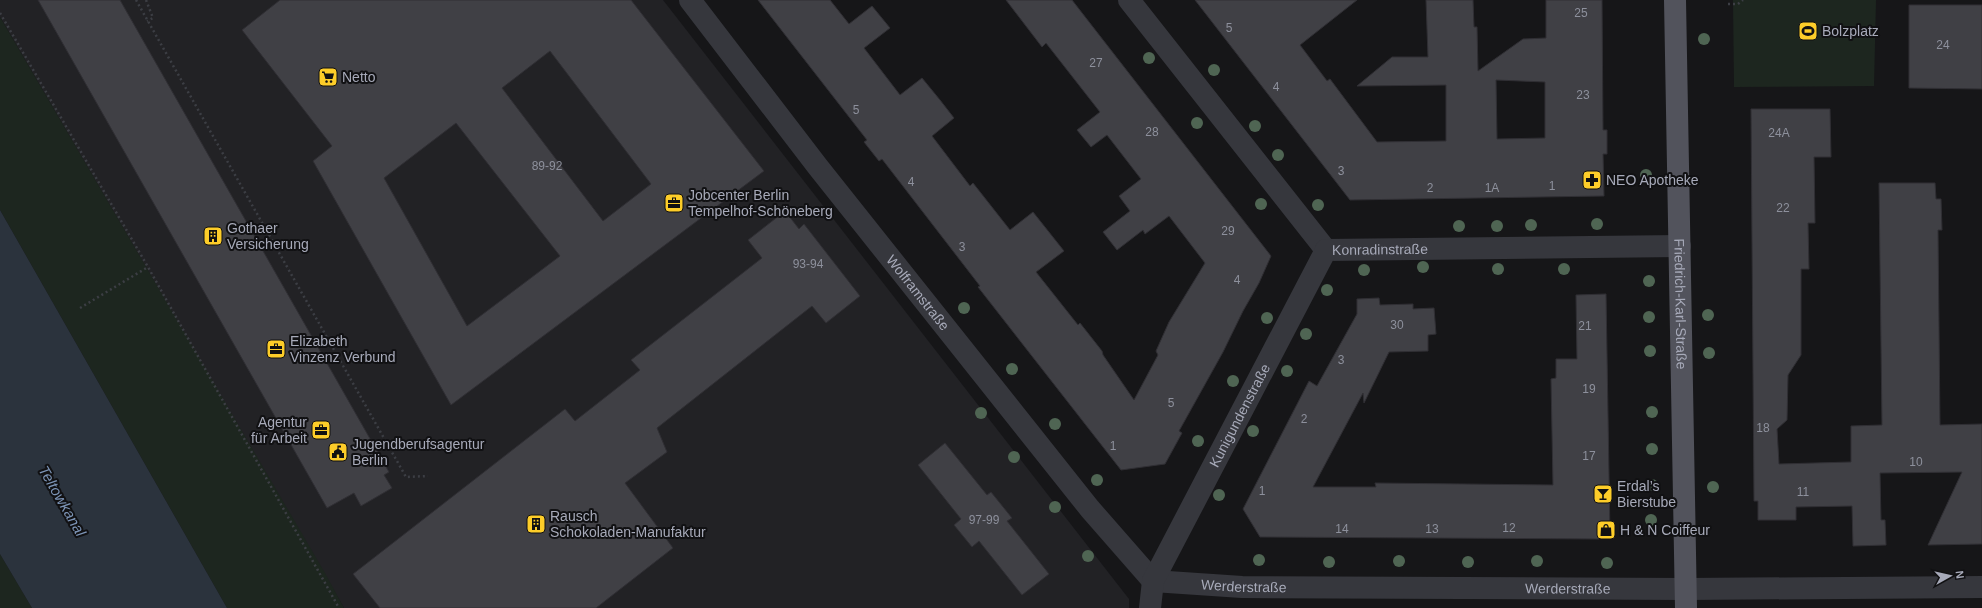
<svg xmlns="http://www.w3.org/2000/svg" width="1982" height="608" font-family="Helvetica,sans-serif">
<rect width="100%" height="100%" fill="#161618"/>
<path fill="#222225" d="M 0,0 L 663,0 L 1129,599 L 1129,608 L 344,608 L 0,17 Z"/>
<g fill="#1d261f">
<path d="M 1733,0 L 1876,0 L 1874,86 L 1734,87 Z"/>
<path d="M 0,17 L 325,573 L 344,608 L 227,608 L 0,210 Z"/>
<path d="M 0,554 L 32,608 L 0,608 Z"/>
</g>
<path fill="#2b333d" d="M 0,210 L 227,608 L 32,608 L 0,554 Z"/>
<g fill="#404045" stroke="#302f34" fill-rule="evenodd">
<path d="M 38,0 L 120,0 L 389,472 L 384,475 L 392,488 L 361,506 L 354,493 L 327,508 Z"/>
<path d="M 280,0 L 631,0 L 764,171 L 451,405 L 313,161 L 332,146 L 242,30 ZM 550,51 L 651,184 L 603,221 L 502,88 ZM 456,123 L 560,256 L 467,326 L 384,178 Z"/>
<path d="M 758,0 L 830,0 L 849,24 L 872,6 L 890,28 L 864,48 L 900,95 L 922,78 L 940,100 L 954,118 L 932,136 L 970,186 L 973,183 L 1010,230 L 1033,212 L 1064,251 L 1036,272 L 1078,325 L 1080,323 L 1102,351 L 1103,355 L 1134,400 L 1158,355 L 1156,351 L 1169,322 L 1205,263 L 1169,216 L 1145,234 L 1143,230 L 1117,250 L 1103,232 L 1130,211 L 1119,196 L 1141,179 L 1107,135 L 1091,147 L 1077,130 L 1100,112 L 1046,43 L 1042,47 L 1006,0 L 1072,0 L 1271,256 L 1259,283 L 1243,311 L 1223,352 L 1179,431 L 1182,433 L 1165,464 L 1121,470 L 978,287 L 980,286 L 882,159 L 879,161 L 864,142 L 867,140 Z"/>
<path d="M 1195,0 L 1357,0 L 1300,45 L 1327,81 L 1330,79 L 1377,142 L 1446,141 L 1446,85 L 1357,86 L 1392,57 L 1428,57 L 1426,0 L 1473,0 L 1474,27 L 1477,27 L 1478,71 L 1523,39 L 1546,38 L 1546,0 L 1602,0 L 1603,130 L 1607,130 L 1607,154 L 1603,154 L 1604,196 L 1350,200 ZM 1496,80 L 1545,82 L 1545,138 L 1497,139 Z"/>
<path d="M 1909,5 L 1982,5 L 1982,89 L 1909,88 Z"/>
<path d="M 1751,109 L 1830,109 L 1831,157 L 1814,157 L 1815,223 L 1808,223 L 1809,269 L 1801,269 L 1801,355 L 1788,375 L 1787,420 L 1777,429 L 1779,464 L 1851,462 L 1851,426 L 1882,425 L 1879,183 L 1935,183 L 1936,199 L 1941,199 L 1942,230 L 1938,230 L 1940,425 L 1982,424 L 1982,544 L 1928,545 L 1962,472 L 1880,473 L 1881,520 L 1885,520 L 1886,545 L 1853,546 L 1852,506 L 1796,507 L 1796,520 L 1758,520 L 1758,501 L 1754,501 Z"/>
<path d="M 785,211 L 799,229 L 804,224 L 860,296 L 826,323 L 812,306 L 657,428 L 667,452 L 625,483 L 673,548 L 596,608 L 380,608 L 353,574 L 565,409 L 575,421 L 640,370 L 631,360 L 762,258 L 748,240 Z"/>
<path d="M 1606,294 L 1610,535 L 1599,535 L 1599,539 L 1260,537 L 1243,509 L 1309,381 L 1317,386 L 1357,314 L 1357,299 L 1379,298 L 1380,305 L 1413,304 L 1413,309 L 1434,308 L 1436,334 L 1428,335 L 1428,351 L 1389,352 L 1364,403 L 1363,393 L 1313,487 L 1376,487 L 1375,483 L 1553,485 L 1551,379 L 1556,378 L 1556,359 L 1577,359 L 1576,295 Z"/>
<path d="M 945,443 L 987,495 L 991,492 L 1012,518 L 1007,521 L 1049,574 L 1022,595 L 979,541 L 972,547 L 954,525 L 961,519 L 918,465 Z"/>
</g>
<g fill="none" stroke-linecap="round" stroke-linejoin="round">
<g stroke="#3c3e44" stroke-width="2.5" stroke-dasharray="2 3" stroke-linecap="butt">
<path d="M 136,0 L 406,477 L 428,476"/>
<path d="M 146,0 L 153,18 L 147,21"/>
<path d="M 1728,4 L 1738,4 L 1743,0"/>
<path d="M 0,13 L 148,267 L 339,608"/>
<path d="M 80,308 L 148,267"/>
</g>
<g stroke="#36373d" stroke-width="22">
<path id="s1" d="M 690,0 L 818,167 L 1090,509 L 1153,581"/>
<path d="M 1129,0 L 1326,250"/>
<path id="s2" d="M 1326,250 L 1680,246"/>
<path id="s3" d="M 1153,581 L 1242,587 L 1686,589 L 1982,587"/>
<path id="s4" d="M 1150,608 L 1153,581 L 1326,250"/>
</g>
<path stroke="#52535c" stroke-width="22" id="s5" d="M 1675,0 L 1686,608"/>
</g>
<g fill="#4f6553">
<circle cx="1704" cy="39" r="6"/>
<circle cx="1149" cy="58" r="6"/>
<circle cx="1214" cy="70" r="6"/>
<circle cx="1197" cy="123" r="6"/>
<circle cx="1255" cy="126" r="6"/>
<circle cx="1278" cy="155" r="6"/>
<circle cx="1646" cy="175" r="6"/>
<circle cx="1261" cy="204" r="6"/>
<circle cx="1318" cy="205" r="6"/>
<circle cx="1597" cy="224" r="6"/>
<circle cx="1531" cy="225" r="6"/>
<circle cx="1459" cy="226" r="6"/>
<circle cx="1497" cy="226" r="6"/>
<circle cx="1423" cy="267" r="6"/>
<circle cx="1498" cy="269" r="6"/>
<circle cx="1564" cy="269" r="6"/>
<circle cx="1364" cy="270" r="6"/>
<circle cx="1649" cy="281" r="6"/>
<circle cx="1327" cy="290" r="6"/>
<circle cx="964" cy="308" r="6"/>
<circle cx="1708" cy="315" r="6"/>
<circle cx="1649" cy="317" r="6"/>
<circle cx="1267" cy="318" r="6"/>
<circle cx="1306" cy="334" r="6"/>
<circle cx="1650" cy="351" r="6"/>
<circle cx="1709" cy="353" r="6"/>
<circle cx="1012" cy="369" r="6"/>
<circle cx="1287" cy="371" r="6"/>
<circle cx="1233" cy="381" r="6"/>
<circle cx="1652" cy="412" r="6"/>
<circle cx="981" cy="413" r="6"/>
<circle cx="1055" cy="424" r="6"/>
<circle cx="1253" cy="431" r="6"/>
<circle cx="1198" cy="441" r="6"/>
<circle cx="1652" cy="449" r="6"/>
<circle cx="1014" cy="457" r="6"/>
<circle cx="1097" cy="480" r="6"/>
<circle cx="1652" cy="485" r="6"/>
<circle cx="1713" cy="487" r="6"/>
<circle cx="1219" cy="495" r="6"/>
<circle cx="1055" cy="507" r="6"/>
<circle cx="1651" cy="520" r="6"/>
<circle cx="1088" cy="556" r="6"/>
<circle cx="1259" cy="560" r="6"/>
<circle cx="1399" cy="561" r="6"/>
<circle cx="1537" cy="561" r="6"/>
<circle cx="1329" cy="562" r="6"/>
<circle cx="1468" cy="562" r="6"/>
<circle cx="1607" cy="563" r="6"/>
</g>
<defs>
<symbol id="stadium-square" viewBox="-11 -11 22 22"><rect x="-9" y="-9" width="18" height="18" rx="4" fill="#fdcd29" stroke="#111113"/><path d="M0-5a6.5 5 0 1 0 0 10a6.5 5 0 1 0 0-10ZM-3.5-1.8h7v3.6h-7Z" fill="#111"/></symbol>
<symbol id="supermarket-square" viewBox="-11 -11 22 22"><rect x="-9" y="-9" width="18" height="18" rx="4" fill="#fdcd29" stroke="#111113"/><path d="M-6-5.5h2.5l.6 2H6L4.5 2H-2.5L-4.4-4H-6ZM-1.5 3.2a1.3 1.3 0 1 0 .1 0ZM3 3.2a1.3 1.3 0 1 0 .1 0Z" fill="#111"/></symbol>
<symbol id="pharmacy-square" viewBox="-11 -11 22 22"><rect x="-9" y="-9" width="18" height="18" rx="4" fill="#fdcd29" stroke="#111113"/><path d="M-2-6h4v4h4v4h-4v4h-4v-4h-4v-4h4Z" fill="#111"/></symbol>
<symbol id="office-square" viewBox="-11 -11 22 22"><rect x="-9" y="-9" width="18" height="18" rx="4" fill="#fdcd29" stroke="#111113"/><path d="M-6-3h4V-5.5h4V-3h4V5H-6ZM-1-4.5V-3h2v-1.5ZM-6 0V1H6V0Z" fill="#111"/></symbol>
<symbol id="building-square" viewBox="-11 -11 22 22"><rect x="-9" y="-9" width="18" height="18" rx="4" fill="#fdcd29" stroke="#111113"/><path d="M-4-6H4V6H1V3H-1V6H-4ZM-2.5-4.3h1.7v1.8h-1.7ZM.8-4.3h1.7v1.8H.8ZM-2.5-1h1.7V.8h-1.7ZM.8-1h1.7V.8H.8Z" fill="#111"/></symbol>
<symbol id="civic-square" viewBox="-11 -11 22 22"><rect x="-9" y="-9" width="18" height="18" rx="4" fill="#fdcd29" stroke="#111113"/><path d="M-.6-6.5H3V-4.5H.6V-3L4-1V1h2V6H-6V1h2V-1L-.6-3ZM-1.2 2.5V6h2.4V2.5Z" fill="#111"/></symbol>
<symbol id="bar-square" viewBox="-11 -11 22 22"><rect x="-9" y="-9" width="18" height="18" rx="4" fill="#fdcd29" stroke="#111113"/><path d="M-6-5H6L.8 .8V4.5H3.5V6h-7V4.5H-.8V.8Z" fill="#111"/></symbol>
<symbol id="shop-square" viewBox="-11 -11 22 22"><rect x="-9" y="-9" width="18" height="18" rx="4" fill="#fdcd29" stroke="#111113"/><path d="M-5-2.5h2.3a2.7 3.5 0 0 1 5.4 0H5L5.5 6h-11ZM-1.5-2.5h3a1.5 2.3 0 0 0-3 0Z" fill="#111"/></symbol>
</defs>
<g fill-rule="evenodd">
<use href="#stadium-square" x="1797" y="20" width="22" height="22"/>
<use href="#supermarket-square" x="317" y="66" width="22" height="22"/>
<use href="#pharmacy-square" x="1581" y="169" width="22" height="22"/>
<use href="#office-square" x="663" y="192" width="22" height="22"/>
<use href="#building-square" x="202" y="225" width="22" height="22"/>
<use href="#office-square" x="265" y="338" width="22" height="22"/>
<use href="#office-square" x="310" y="419" width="22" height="22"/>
<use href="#civic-square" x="327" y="441" width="22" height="22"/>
<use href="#bar-square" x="1592" y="483" width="22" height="22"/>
<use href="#building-square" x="525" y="513" width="22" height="22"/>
<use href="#shop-square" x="1595" y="519" width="22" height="22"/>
</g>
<g text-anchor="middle" stroke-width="4" stroke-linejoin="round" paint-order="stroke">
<g font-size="12" fill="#8d909c">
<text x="1581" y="17">25</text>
<text x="1229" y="32">5</text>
<text x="1943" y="49">24</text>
<text x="1096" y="67">27</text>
<text x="1276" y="91">4</text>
<text x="1583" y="99">23</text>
<text x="856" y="114">5</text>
<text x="1152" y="136">28</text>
<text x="1779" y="137">24A</text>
<text x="547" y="170">89-92</text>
<text x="1341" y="175">3</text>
<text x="911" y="186">4</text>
<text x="1552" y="190">1</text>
<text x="1430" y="192">2</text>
<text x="1492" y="192">1A</text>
<text x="1783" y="212">22</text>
<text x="1228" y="235">29</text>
<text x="962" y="251">3</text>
<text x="808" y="268">93-94</text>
<text x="1237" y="284">4</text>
<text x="1397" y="329">30</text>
<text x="1585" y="330">21</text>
<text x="1341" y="364">3</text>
<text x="1589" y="393">19</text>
<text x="1171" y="407">5</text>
<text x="1304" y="423">2</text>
<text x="1763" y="432">18</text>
<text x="1113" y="450">1</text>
<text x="1589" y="460">17</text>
<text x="1916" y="466">10</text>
<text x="1262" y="495">1</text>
<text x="1803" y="496">11</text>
<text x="984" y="524">97-99</text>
<text x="1509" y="532">12</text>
<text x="1342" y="533">14</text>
<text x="1432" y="533">13</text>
</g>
<g font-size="14" fill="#a7aab9" stroke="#111113" text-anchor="start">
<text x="1822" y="36">Bolzplatz</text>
<text x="342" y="82">Netto</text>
<text x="1606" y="185">NEO Apotheke</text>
<text x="688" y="200">Jobcenter Berlin<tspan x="688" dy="16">Tempelhof-Schöneberg</tspan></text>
<text x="227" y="233">Gothaer<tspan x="227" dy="16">Versicherung</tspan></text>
<text x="290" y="346">Elizabeth<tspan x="290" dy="16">Vinzenz Verbund</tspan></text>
<text x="307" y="427" text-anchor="end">Agentur<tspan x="307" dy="16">für Arbeit</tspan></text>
<text x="352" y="449">Jugendberufsagentur<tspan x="352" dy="16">Berlin</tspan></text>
<text x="1617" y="491">Erdal’s<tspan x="1617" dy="16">Bierstube</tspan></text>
<text x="550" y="521">Rausch<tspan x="550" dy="16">Schokoladen-Manufaktur</tspan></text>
<text x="1620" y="535">H &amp; N Coiffeur</text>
</g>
<g font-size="14" fill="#a7aab9" stroke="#111113">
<text dy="5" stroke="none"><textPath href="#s2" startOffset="54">Konradinstraße</textPath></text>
<text dy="5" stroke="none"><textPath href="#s1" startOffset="371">Wolframstraße</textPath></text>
<text dy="5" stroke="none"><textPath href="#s5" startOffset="304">Friedrich-Karl-Straße</textPath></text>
<text dy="5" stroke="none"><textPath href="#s4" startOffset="214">Kunigundenstraße</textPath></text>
<text dy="5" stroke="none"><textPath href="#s3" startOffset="91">Werderstraße</textPath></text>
<text dy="5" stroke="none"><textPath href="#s3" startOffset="415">Werderstraße</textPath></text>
</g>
<g font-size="15" font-style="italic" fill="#7c94b6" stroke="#111113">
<text transform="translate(62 501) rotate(60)" y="5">Teltowkanal</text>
</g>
</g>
<g transform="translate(1950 576) rotate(82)" stroke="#111113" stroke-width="3" paint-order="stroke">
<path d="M0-3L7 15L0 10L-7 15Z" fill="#a7aab9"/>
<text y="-6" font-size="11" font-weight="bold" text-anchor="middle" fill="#a7aab9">N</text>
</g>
</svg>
